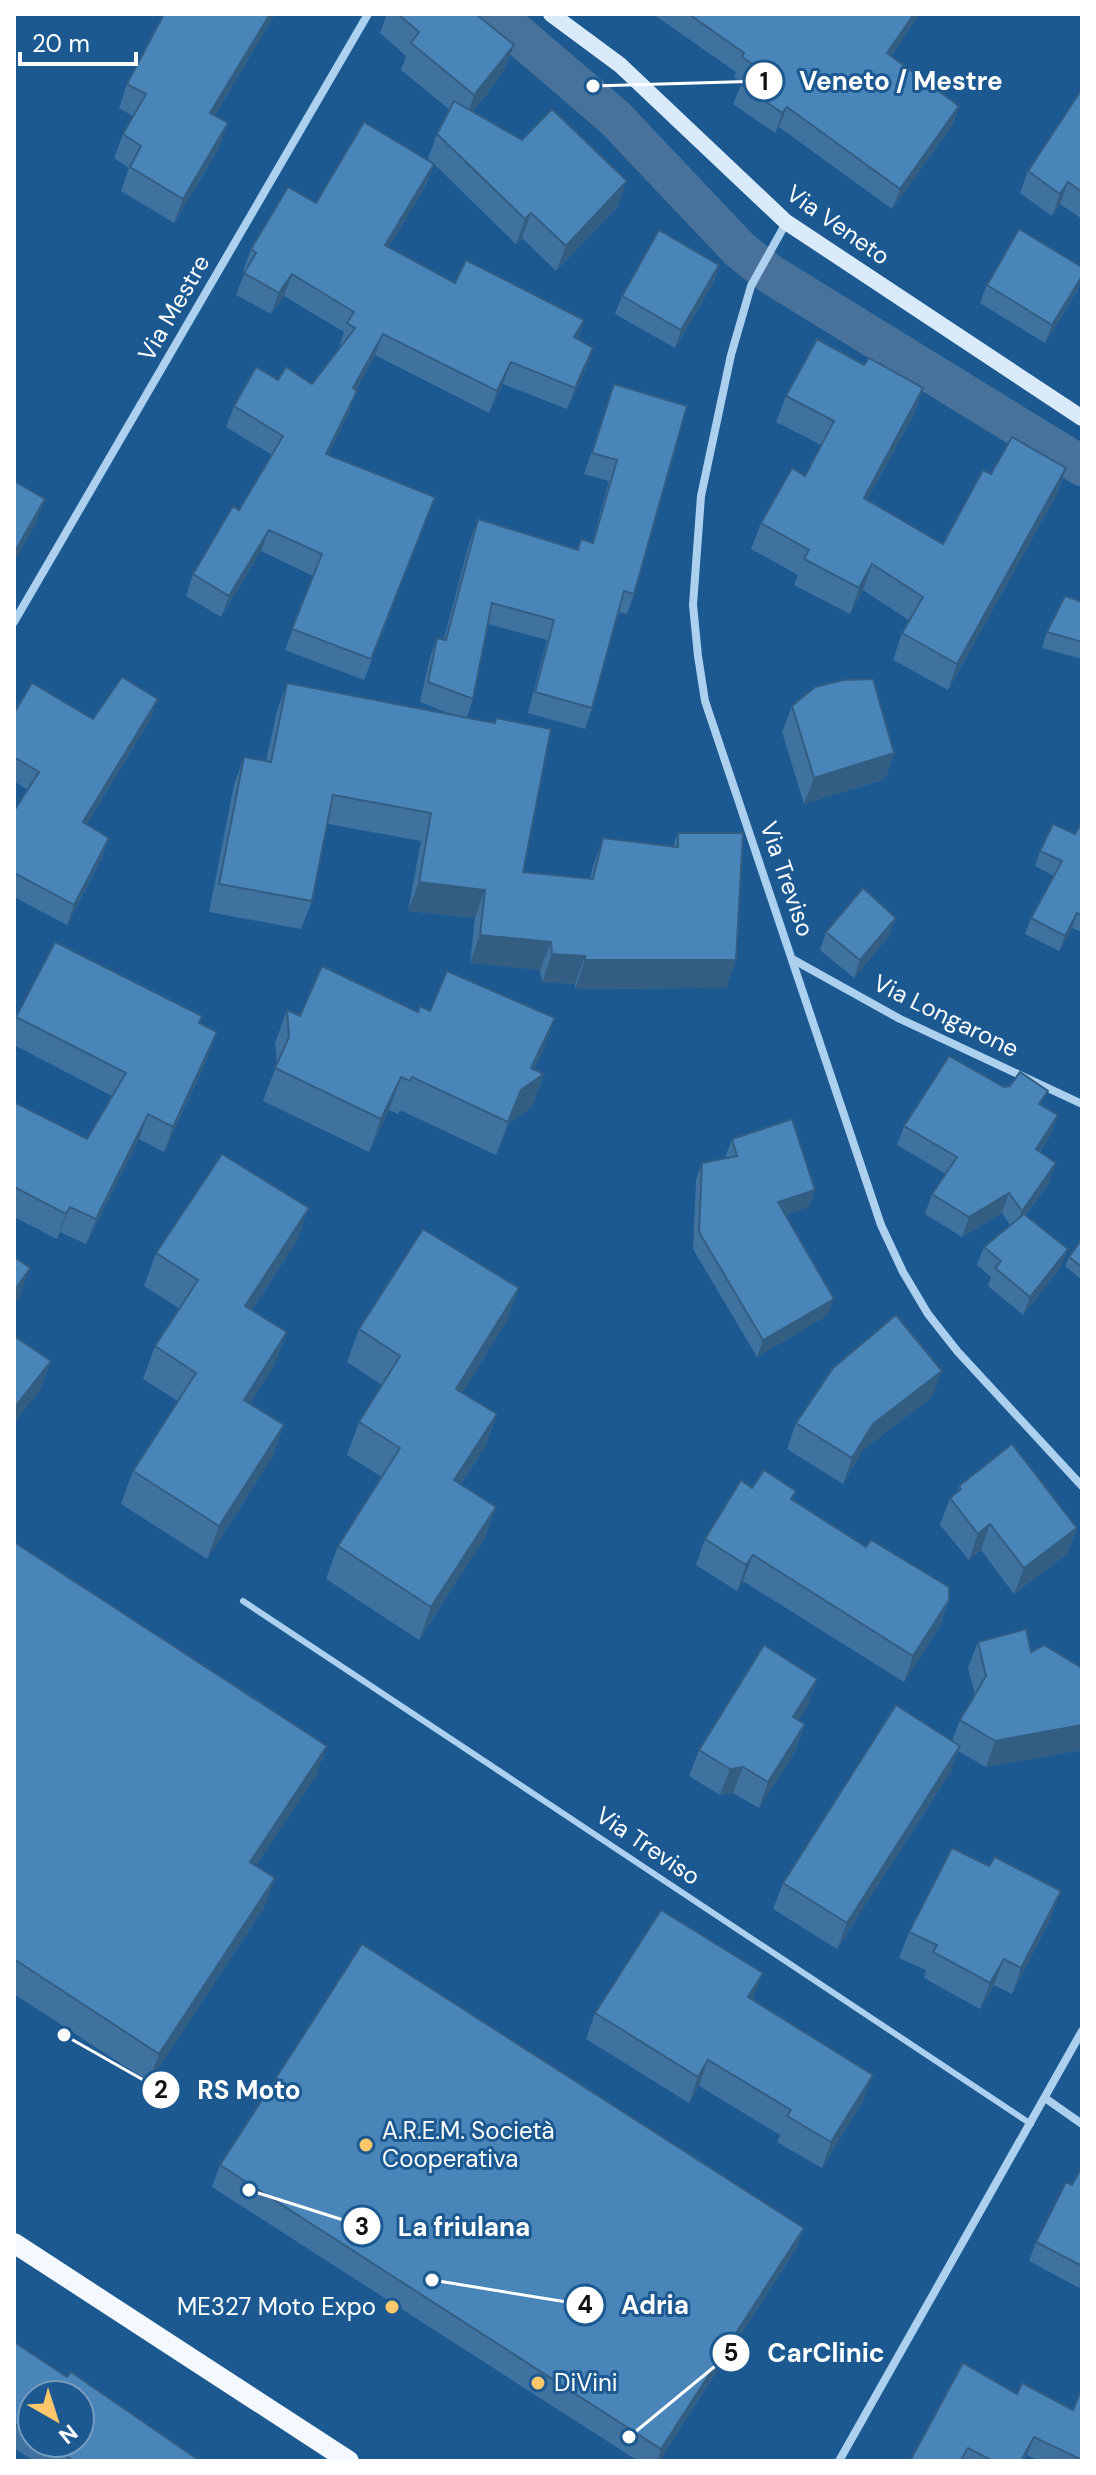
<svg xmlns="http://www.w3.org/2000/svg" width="1096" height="2475" font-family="'DM Sans',sans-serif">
<rect width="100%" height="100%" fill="#1c5991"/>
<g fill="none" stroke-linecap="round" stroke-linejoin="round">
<path stroke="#48729a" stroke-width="40" d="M 494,14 L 615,118 L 739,249 L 770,274 L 1082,466"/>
<path stroke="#acd0ee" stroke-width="6" d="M 243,1601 L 1031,2124"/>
<g stroke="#acd0ee" stroke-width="8">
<path d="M 786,223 L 751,286 L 731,355 L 701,496 L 693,605 L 698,656 L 705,701 L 881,1225 L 903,1272 L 928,1314 L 958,1352 L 1082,1486"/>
<path d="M 14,622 L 368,14"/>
<path d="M 794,960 L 900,1019 L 1082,1104"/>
<path d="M 1045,2098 L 1082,2124"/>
<path d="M 839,2461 L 1082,2031"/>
</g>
<path stroke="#d9eafa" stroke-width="16" d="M 551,14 L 620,65 L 786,222 L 1082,418"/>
<path stroke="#f3f9ff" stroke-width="20" d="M 14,2243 L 349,2461"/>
</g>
<g fill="#4072a0" fill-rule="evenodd">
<path d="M 164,14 L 275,14 L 215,115 L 219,148 L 174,223 L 121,191 L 129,168 L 114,158 L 123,134 L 133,116 L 119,108 L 127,84 Z"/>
<path d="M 387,14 L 476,14 L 514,45 L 504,71 L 473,112 L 618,206 L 556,271 L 522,238 L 516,244 L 428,158 L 437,134 L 450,110 L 401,70 L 406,56 L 380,33 Z"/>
<path d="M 653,14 L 919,14 L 891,56 L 959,106 L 952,126 L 892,209 L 779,127 L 775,133 L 733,104 L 742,83 L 734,77 L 736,72 Z"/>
<path d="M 1082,89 L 1082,219 L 1060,204 L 1052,216 L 1020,193 L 1028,171 Z"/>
<path d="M 434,164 L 426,185 L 389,247 L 455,283 L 584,320 L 578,339 L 586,369 L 567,409 L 503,384 L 489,413 L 375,355 L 356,390 L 349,412 L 328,455 L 435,497 L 364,680 L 285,650 L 313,576 L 261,551 L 221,617 L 186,596 L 193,574 L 239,510 L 272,455 L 226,427 L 234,406 L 278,380 L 312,384 L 342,345 L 340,344 L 344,332 L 284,296 L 271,314 L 236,295 L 245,272 L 243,271 L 251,249 L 316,203 Z"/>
<path d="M 719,265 L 713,284 L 675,348 L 615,314 L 622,296 Z"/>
<path d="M 987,285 L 1079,288 L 1045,343 L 980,303 Z"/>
<path d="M 864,365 L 923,388 L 914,414 L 867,500 L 943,544 L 991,474 L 1066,468 L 1057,494 L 948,690 L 893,660 L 902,633 L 910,621 L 863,590 L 850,614 L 794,585 L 798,575 L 751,549 L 761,523 L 805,476 L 821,445 L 776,422 L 786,396 Z"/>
<path d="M 614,384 L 634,594 L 627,614 L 619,612 L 592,708 L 585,729 L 528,713 L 547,640 L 488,624 L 473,699 L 467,717 L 523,872 L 590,879 L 593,866 L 603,838 L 673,846 L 678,833 L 736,960 L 726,988 L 575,989 L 575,984 L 542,982 L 540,970 L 470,963 L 475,918 L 408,911 L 421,841 L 328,824 L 312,901 L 301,929 L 209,912 L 234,785 L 244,757 L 266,761 L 277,711 L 287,683 L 453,715 L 420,702 L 430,658 L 437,638 L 444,639 L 470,540 L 478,519 L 577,549 L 581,539 L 592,543 L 609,481 L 584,474 Z"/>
<path d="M 1082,602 L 1082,659 L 1042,648 L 1047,632 Z"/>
<path d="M 792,706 L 894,753 L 885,779 L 804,804 L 782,732 Z"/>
<path d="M 14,713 L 93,719 L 151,718 L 87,824 L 109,838 L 102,858 L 67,925 L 14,897 L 14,811 L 28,790 L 14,781 Z"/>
<path d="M 1082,823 L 1082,932 L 1072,928 L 1059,951 L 1025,934 L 1031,918 L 1054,876 L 1035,866 L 1040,851 L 1075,834 Z"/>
<path d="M 896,918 L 889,936 L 854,978 L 820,950 L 826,932 Z"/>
<path d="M 287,1010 L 300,1016 L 430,1011 L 555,1018 L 543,1051 L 534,1069 L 544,1074 L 532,1107 L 509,1123 L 496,1155 L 400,1110 L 398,1114 L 389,1110 L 369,1152 L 263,1101 L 277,1064 L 275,1043 Z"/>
<path d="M 16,1017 L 200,1023 L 208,1057 L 164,1152 L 139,1139 L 86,1244 L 60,1232 L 57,1239 L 14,1217 L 14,1102 L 87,1139 L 112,1096 L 14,1045 L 14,1023 Z"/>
<path d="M 1004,1087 L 1058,1115 L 1051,1134 L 1040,1152 L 1049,1183 L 1026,1215 L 1061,1267 L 1023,1315 L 988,1286 L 991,1277 L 977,1265 L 984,1247 L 1010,1225 L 1002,1213 L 962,1237 L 925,1214 L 932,1194 L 946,1174 L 897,1145 L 904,1126 Z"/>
<path d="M 732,1139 L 815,1190 L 809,1207 L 785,1215 L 828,1315 L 757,1357 L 693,1249 L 696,1180 L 702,1163 L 727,1158 L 726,1155 Z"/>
<path d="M 1082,1239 L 1082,1280 L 1065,1266 L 1069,1257 Z"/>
<path d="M 297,1241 L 252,1310 L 275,1364 L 250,1404 L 284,1425 L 272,1458 L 207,1559 L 121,1504 L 133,1471 L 178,1401 L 143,1379 L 155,1346 L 180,1309 L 144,1286 L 156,1253 Z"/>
<path d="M 507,1321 L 462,1392 L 497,1414 L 485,1447 L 461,1484 L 496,1507 L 484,1539 L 419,1640 L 326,1579 L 338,1546 L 382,1477 L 347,1455 L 359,1422 L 382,1385 L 347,1362 L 359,1329 Z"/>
<path d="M 932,1397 L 863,1450 L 843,1484 L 787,1449 L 796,1423 Z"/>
<path d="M 959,1486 L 1077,1528 L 1067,1554 L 1014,1594 L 981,1550 L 969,1560 L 940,1525 L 950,1498 L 957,1493 Z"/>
<path d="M 796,1491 L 792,1500 L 949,1600 L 940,1626 L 904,1682 L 743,1581 L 737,1591 L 696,1565 L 705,1539 Z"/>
<path d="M 14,1542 L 317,1774 L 256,1866 L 265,1906 L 149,2082 L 14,1994 Z"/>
<path d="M 978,1642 L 1031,1652 L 1082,1725 L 1082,1750 L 986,1767 L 958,1751 L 950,1773 L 837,1949 L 773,1909 L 783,1883 L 952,1741 L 960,1720 L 975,1695 L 968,1668 Z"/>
<path d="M 817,1679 L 808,1705 L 798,1720 L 805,1724 L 796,1750 L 759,1808 L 733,1793 L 720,1795 L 689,1776 L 699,1750 Z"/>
<path d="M 1051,1918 L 1012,1994 L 994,1985 L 980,2009 L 924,1978 L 926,1970 L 899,1958 L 909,1932 Z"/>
<path d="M 753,2000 L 863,2101 L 822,2168 L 777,2142 L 780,2135 L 699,2086 L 689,2103 L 586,2039 L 595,2013 Z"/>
<path d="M 220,2165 L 804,2228 L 796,2249 L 659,2461 L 638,2461 L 212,2187 Z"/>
<path d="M 1082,2167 L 1082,2283 L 1079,2288 L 1029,2261 L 1036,2242 Z"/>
<path d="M 14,2342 L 67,2377 L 200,2461 L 34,2461 L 14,2448 ZM 32,2395 L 80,2443 L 32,2443 Z"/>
<path d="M 1082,2388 L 1082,2461 L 1039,2461 L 1027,2455 L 1024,2461 L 910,2461 L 1017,2394 L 1073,2410 Z"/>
</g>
<g fill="#345d82">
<path d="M 270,14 L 275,14 L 202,137 L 210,113 Z"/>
<path d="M 914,14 L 919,14 L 880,73 L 887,53 Z"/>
<path d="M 514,45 L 504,71 L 465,122 L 474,95 Z"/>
<path d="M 959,106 L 952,126 L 892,209 L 900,189 Z"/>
<path d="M 787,107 L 779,127 L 775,133 L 782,113 Z"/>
<path d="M 228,123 L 219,148 L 174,223 L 183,199 Z"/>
<path d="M 434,164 L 426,185 L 378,266 L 385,245 Z"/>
<path d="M 627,181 L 618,206 L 556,271 L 566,246 Z"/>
<path d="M 1068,182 L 1060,204 L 1052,216 L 1060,194 Z"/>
<path d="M 531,213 L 522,238 L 516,244 L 525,219 Z"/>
<path d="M 719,265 L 713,284 L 675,348 L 681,330 Z"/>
<path d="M 292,274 L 284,296 L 271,314 L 279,293 Z"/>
<path d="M 1082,276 L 1079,288 L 1045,343 L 1052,325 Z"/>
<path d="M 584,320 L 577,342 L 574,337 Z"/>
<path d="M 383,334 L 375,355 L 345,410 L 353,388 Z"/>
<path d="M 593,348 L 586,369 L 567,409 L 575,388 Z"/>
<path d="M 511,362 L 503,384 L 489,413 L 497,391 Z"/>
<path d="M 923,388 L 914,414 L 854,524 L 864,498 Z"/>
<path d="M 357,391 L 349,412 L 318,476 L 326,454 Z"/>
<path d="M 1066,468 L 1057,494 L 948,690 L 957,664 Z"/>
<path d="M 45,499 L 35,525 L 14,563 L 14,553 Z"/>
<path d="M 269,530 L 261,551 L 221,617 L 229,596 Z"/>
<path d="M 872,564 L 863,590 L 850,614 L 859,588 Z"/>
<path d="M 158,699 L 151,718 L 76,842 L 83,822 Z"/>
<path d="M 894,753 L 885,779 L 804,804 L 814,778 Z"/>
<path d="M 109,838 L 102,858 L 67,925 L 74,905 Z"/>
<path d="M 419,882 L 485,890 L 475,918 L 408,911 Z"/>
<path d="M 1077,913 L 1072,928 L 1059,951 L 1065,936 Z"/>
<path d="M 896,918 L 889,936 L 854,978 L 860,960 Z"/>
<path d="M 480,935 L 551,942 L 540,970 L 470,963 Z"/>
<path d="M 552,954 L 585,956 L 575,984 L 542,982 Z"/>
<path d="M 585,960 L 736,960 L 726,988 L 575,989 Z"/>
<path d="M 555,1018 L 543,1051 L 526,1087 L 544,1074 L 532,1107 L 509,1123 L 496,1155 L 508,1122 Z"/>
<path d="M 217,1032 L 208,1057 L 164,1152 L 173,1127 Z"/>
<path d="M 401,1077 L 389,1110 L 369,1152 L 381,1119 Z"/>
<path d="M 148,1114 L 139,1139 L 86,1244 L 96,1219 Z"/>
<path d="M 1058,1115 L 1051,1134 L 1029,1168 L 1036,1149 Z"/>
<path d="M 1056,1163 L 1049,1183 L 1014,1231 L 1022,1211 Z"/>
<path d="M 815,1190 L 809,1207 L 772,1219 L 778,1202 Z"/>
<path d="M 1009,1193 L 1002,1213 L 962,1237 L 969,1217 Z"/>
<path d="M 70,1207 L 60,1232 L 57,1239 L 66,1214 Z"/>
<path d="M 309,1208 L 297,1241 L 233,1339 L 245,1306 Z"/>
<path d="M 1068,1249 L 1061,1267 L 1023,1315 L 1030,1297 Z"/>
<path d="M 30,1268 L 20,1296 L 14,1304 L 14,1291 Z"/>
<path d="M 519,1288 L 507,1321 L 444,1422 L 456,1389 Z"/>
<path d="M 834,1299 L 828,1315 L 757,1357 L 763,1340 Z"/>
<path d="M 287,1332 L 275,1364 L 232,1433 L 244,1400 Z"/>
<path d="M 51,1361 L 41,1389 L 14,1423 L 14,1408 Z"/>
<path d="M 942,1371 L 932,1397 L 863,1450 L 843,1484 L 852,1458 L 873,1424 Z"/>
<path d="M 497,1414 L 485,1447 L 442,1513 L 454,1480 Z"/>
<path d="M 284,1425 L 272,1458 L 207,1559 L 219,1526 Z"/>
<path d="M 496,1507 L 484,1539 L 419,1640 L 431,1607 Z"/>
<path d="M 990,1524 L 981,1550 L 969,1560 L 978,1534 Z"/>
<path d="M 1077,1528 L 1067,1554 L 1014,1594 L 1024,1568 Z"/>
<path d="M 753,1555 L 743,1581 L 737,1591 L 746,1565 Z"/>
<path d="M 949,1600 L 940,1626 L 904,1682 L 913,1656 Z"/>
<path d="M 817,1679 L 808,1705 L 784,1743 L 793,1717 Z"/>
<path d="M 805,1724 L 796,1750 L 759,1808 L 768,1782 Z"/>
<path d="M 1082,1725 L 1082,1750 L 986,1767 L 995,1741 Z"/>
<path d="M 327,1746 L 317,1774 L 240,1890 L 250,1862 Z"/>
<path d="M 960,1746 L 950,1773 L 837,1949 L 847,1923 Z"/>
<path d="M 743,1767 L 733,1793 L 720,1795 L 730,1769 Z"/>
<path d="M 275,1878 L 265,1906 L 149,2082 L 159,2054 Z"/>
<path d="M 1061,1891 L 1051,1918 L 1012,1994 L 1021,1968 Z"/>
<path d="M 1004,1959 L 994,1985 L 980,2009 L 990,1983 Z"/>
<path d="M 763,1973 L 753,1999 L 738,2024 L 748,1997 Z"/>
<path d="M 708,2060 L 699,2086 L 689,2103 L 698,2077 Z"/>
<path d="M 873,2075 L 863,2101 L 822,2168 L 831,2142 Z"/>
<path d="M 804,2228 L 796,2249 L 659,2461 L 657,2461 L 661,2449 Z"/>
<path d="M 1034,2437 L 1027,2455 L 1024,2461 L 1021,2461 Z"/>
</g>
<g fill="#4a85ba" stroke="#345d82" stroke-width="2">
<path d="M 164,14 L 270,14 L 210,113 L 228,123 L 183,199 L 130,167 L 141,146 L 123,134 L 146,94 L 127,84 Z"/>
<path d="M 398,14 L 476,14 L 514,45 L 474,95 L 411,43 L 419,32 Z"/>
<path d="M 689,14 L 914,14 L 887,53 L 959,106 L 900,189 L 787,107 L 782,113 L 741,84 L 752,64 L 742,57 L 744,53 Z"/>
<path d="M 1082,89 L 1082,192 L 1068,182 L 1060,194 L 1028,171 Z"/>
<path d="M 454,101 L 522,140 L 552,109 L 627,181 L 566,246 L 531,213 L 525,219 L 437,134 Z"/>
<path d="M 364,122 L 434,164 L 385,245 L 455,283 L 466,260 L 584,320 L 574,337 L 593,348 L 575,388 L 511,362 L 497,391 L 383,334 L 353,388 L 357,391 L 326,454 L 435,497 L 371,659 L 292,629 L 322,554 L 269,530 L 229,596 L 193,574 L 233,506 L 239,510 L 283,436 L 234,406 L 256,367 L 278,380 L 286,367 L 312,384 L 355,328 L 347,323 L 354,312 L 292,274 L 279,293 L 244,273 L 256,253 L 251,249 L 288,187 L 316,203 Z"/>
<path d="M 1019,229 L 1082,267 L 1082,276 L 1052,325 L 987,285 Z"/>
<path d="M 659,230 L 719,265 L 681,330 L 622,296 Z"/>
<path d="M 817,339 L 864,365 L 869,358 L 923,388 L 864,498 L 943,544 L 983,470 L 991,474 L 1012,437 L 1066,468 L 957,664 L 902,633 L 923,597 L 872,564 L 859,588 L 804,559 L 809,550 L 761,523 L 792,468 L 805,476 L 834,421 L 786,396 Z"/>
<path d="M 614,384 L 687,406 L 634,594 L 624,591 L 592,708 L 535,692 L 554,620 L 492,603 L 473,699 L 428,682 L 437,638 L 446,640 L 478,519 L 578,550 L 581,539 L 593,543 L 617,460 L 592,453 Z"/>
<path d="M 14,481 L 45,499 L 14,553 Z"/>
<path d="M 1065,596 L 1082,602 L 1082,642 L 1047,632 Z"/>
<path d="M 122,677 L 158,699 L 83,822 L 109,838 L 74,905 L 14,873 L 14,811 L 39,772 L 14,757 L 14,713 L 32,683 L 93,719 Z"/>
<path d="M 873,679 L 894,753 L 814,778 L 792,706 L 815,687 L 843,680 Z"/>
<path d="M 287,683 L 495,723 L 496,718 L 551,729 L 523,872 L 593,879 L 603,838 L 678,847 L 678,833 L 743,833 L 736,960 L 585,960 L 585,956 L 552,954 L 551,942 L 480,935 L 485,890 L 419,882 L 431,813 L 333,795 L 312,901 L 219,884 L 244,757 L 271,762 Z"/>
<path d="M 1082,823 L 1082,915 L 1077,913 L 1065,936 L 1031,918 L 1062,861 L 1040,851 L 1053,824 L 1075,834 Z"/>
<path d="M 863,888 L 896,918 L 860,960 L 826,932 Z"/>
<path d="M 55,942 L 202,1016 L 199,1023 L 217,1032 L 173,1127 L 148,1114 L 96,1219 L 70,1207 L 66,1214 L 14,1187 L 14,1102 L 87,1139 L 126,1073 L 16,1017 Z"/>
<path d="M 322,966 L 418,1012 L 420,1006 L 430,1011 L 447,971 L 555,1018 L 531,1068 L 544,1074 L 521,1090 L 508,1122 L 412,1077 L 410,1081 L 401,1077 L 381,1119 L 275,1068 L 289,1037 L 287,1010 L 300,1016 Z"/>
<path d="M 949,1056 L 1004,1087 L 1010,1086 L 1020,1072 L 1048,1091 L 1039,1104 L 1058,1115 L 1036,1149 L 1056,1163 L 1022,1211 L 1009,1193 L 969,1217 L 932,1194 L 957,1157 L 904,1126 Z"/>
<path d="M 792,1119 L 815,1190 L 778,1202 L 834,1299 L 763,1340 L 699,1232 L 702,1163 L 737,1156 L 732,1139 Z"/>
<path d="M 222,1154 L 309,1208 L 245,1306 L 287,1332 L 244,1400 L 284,1425 L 219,1526 L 133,1471 L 196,1373 L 155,1346 L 198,1280 L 156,1253 Z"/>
<path d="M 1024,1214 L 1068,1249 L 1030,1297 L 995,1268 L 1001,1261 L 984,1247 Z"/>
<path d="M 423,1229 L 519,1288 L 456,1389 L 497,1414 L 454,1480 L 496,1507 L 431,1607 L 338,1546 L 400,1448 L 359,1422 L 400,1356 L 359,1329 Z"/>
<path d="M 1082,1239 L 1082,1267 L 1069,1257 Z"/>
<path d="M 14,1257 L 30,1268 L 14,1291 Z"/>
<path d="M 896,1315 L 942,1371 L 873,1424 L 852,1458 L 796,1423 L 833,1368 Z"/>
<path d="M 14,1336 L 51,1361 L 14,1408 Z"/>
<path d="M 1012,1444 L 1077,1528 L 1024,1568 L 990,1524 L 978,1534 L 950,1498 L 961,1489 L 959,1486 Z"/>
<path d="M 764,1470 L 796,1491 L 791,1499 L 866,1547 L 871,1540 L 949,1587 L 949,1600 L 913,1656 L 753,1555 L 746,1565 L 705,1539 L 741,1480 L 752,1488 Z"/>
<path d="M 14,1542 L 327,1746 L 250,1862 L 275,1878 L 159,2054 L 14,1959 Z"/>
<path d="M 1026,1629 L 1031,1652 L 1044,1645 L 1082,1668 L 1082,1725 L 995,1741 L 960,1720 L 986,1676 L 978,1642 Z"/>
<path d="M 764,1645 L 817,1679 L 793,1717 L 805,1724 L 768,1782 L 743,1767 L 730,1769 L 699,1750 Z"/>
<path d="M 896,1705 L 960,1746 L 847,1923 L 783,1883 Z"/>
<path d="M 952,1848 L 989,1866 L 995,1857 L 1061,1891 L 1021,1968 L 1004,1959 L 990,1983 L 933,1952 L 937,1945 L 909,1932 Z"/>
<path d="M 661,1910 L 763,1973 L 748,1997 L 873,2075 L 831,2142 L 787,2116 L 791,2110 L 708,2060 L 698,2077 L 595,2013 Z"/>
<path d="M 362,1944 L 804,2228 L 661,2449 L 220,2165 Z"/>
<path d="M 1082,2167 L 1082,2266 L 1036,2242 L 1066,2182 L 1072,2185 Z"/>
<path d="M 14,2342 L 67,2377 L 71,2372 L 200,2461 L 74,2461 L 45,2443 L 80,2443 L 80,2395 L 32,2395 L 32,2435 L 14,2423 Z"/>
<path d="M 963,2363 L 1017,2394 L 1022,2383 L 1073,2410 L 1082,2388 L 1082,2460 L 1034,2437 L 1021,2461 L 993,2461 L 968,2448 L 960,2461 L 910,2461 Z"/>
</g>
<g fill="#fec76b" stroke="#1c5991" stroke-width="3">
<circle cx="366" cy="2145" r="8"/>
<circle cx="392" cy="2307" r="8"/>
<circle cx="538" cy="2383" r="8"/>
</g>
<g text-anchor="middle" stroke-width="6" stroke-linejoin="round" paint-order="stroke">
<g font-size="24" fill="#fff" stroke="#1c5991">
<text transform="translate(838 225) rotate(35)" y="8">Via Veneto</text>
<text transform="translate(174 308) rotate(-60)" y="8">Via Mestre</text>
<text transform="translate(787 879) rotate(71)" y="8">Via Treviso</text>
<text transform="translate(946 1016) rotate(26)" y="8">Via Longarone</text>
<text transform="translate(648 1846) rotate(34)" y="8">Via Treviso</text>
</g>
<g font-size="24" fill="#fff" stroke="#1c5991" text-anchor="start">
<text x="382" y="2139">A.R.E.M. Società<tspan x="382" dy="28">Cooperativa</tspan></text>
<text x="376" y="2315" text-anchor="end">ME327 Moto Expo</text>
<text x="554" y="2391">DiVini</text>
</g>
</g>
<path fill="none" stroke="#fff" stroke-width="3" d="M593 86L764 81M64 2035L161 2090M249 2190L362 2226M432 2280L585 2305M629 2437L731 2353"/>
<g fill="#fff" stroke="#1c5991" stroke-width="3">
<circle cx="593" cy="86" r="8"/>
<circle cx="64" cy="2035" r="8"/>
<circle cx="249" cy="2190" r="8"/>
<circle cx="432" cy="2280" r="8"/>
<circle cx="629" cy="2437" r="8"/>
<circle cx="764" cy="81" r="20"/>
<circle cx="161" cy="2090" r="20"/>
<circle cx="362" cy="2226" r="20"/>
<circle cx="585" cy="2305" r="20"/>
<circle cx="731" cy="2353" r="20"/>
</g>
<g font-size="24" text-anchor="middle" font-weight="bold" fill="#111">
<text x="764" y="90">1</text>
<text x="161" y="2098">2</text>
<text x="362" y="2235">3</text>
<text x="585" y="2313">4</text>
<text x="731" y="2361">5</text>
</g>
<g font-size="26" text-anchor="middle" font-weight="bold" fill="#fff" stroke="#1c5991" stroke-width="6" stroke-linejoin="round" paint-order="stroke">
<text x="901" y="90">Veneto / Mestre</text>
<text x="249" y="2099">RS Moto</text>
<text x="464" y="2236">La friulana</text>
<text x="655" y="2314">Adria</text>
<text x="826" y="2362">CarClinic</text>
</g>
<rect width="1096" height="2475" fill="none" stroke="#ffffff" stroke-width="32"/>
<g transform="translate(56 2419) rotate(141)"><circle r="38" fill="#1c5991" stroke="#779bbd" stroke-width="2"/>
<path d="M0-6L14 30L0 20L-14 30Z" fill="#fec76b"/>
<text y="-12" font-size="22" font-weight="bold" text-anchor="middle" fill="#ffffff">N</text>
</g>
<path d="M20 52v12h116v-12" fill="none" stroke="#ffffff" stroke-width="4"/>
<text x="32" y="52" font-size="24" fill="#ffffff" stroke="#1c5991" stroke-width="6" paint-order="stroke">20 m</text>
</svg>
